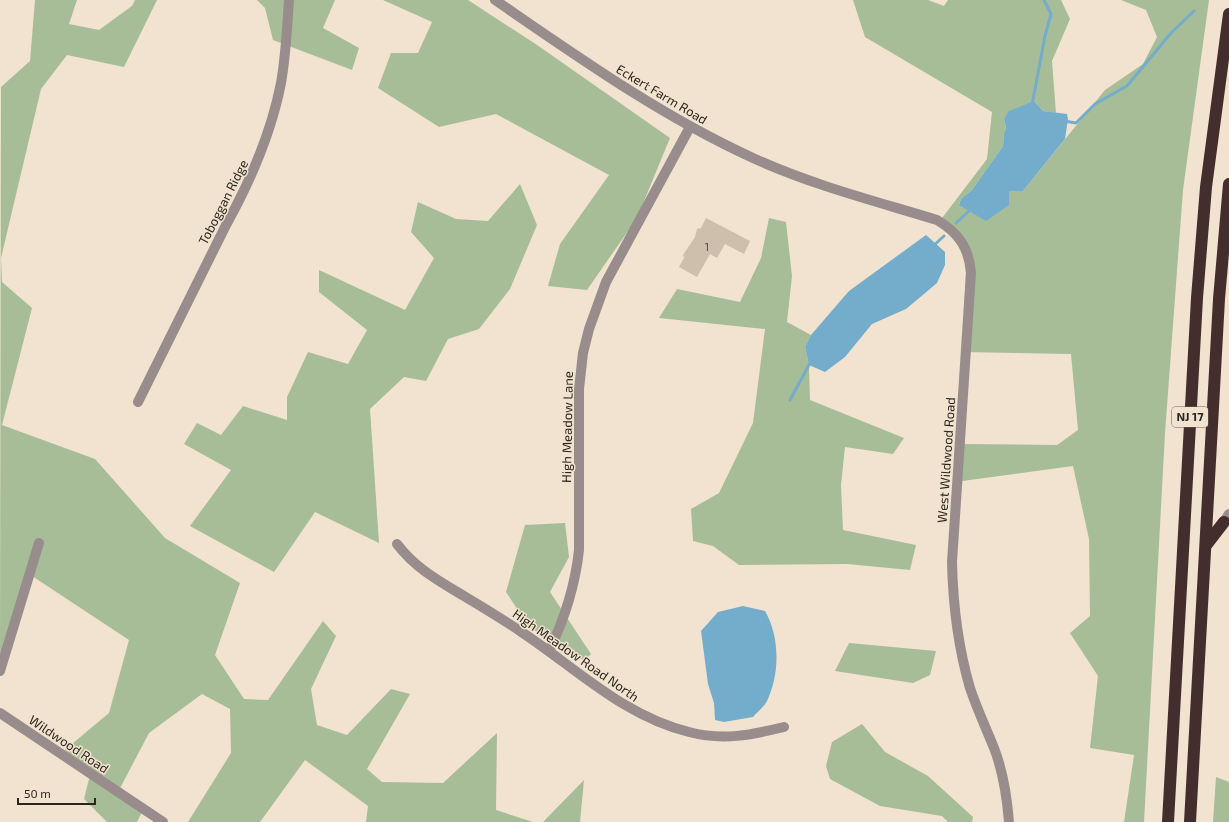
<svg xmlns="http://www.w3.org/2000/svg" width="1229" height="822" font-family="'Exo 2',sans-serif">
<rect width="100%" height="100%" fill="#f1e3cf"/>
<g fill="#a7bd98">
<path d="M 35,0 L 77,0 L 69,24 L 99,30 L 132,6 L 135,0 L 157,0 L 124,67 L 67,55 L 41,89 L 1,258 L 2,282 L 32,308 L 2,425 L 95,459 L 165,538 L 240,583 L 215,655 L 244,699 L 268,700 L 323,621 L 336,636 L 311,689 L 317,725 L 347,735 L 391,689 L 410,694 L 367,769 L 382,782 L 443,783 L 497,733 L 496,810 L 533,822 L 366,822 L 368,806 L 305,760 L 260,822 L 188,822 L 231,753 L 230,709 L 202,694 L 149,733 L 118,792 L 144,808 L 137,822 L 107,822 L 84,799 L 90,775 L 60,754 L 109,713 L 129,640 L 29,574 L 3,654 L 0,652 L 1,87 L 30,61 Z"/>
<path d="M 257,0 L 335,0 L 323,28 L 359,48 L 352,70 L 273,40 L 265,8 Z"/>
<path d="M 383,0 L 468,0 L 537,45 L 670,138 L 637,218 L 587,290 L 548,286 L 560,244 L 609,175 L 496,114 L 439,127 L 378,88 L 391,53 L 418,53 L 432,22 Z"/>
<path d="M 853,0 L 928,0 L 944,6 L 948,0 L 1061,0 L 1070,19 L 1052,61 L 1056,113 L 1043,111 L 1034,101 L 1004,119 L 1006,128 L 1004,133 L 1003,146 L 972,190 L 961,199 L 959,204 L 969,210 L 1008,191 L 1023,191 L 1105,90 L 1143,64 L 1157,37 L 1146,10 L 1121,0 L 1209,0 L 1183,190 L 1165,433 L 1144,822 L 1124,822 L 1134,755 L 1090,748 L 1098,676 L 1070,633 L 1090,616 L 1089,539 L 1073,466 L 955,482 L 958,444 L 1057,445 L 1078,430 L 1071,354 L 962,352 L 967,252 L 939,222 L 987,159 L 992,112 L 865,37 Z"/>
<path d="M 520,184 L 537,225 L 510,289 L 479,329 L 448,339 L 426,381 L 404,377 L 370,409 L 379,543 L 315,512 L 274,572 L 190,526 L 231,470 L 184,444 L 197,423 L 221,435 L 243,406 L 287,420 L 287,397 L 308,352 L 348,364 L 367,330 L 319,292 L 319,270 L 405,310 L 434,258 L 411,232 L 418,202 L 456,219 L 488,221 Z"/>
<path d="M 769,218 L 786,222 L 792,276 L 787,322 L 811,335 L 805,347 L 809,365 L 810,400 L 904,438 L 893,454 L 845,447 L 841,485 L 843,530 L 916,545 L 910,570 L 847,564 L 739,565 L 713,546 L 693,541 L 691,509 L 719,493 L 753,423 L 765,329 L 659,318 L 677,289 L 740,302 L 761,258 Z"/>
<path d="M 565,523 L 569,557 L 550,592 L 591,654 L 584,661 L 529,627 L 506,592 L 525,525 Z"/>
<path d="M 849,643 L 936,651 L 930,675 L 913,683 L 835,671 Z"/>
<path d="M 862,724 L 885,752 L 928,776 L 973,817 L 972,822 L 948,822 L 942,816 L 880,806 L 830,779 L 826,766 L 832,742 Z"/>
<path d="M 1216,777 L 1229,782 L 1229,822 L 1213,822 Z"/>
<path d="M 584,780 L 580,822 L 543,822 Z"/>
</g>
<g fill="#73adcb">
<path d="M 1034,101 L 1043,111 L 1067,114 L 1068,119 L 1065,139 L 1023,191 L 1009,191 L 1009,205 L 986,221 L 959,205 L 961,199 L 972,190 L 1003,146 L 1004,133 L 1006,128 L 1004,119 L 1009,111 Z"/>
<path d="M 926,235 L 945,252 L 945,265 L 937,283 L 906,309 L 872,324 L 845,357 L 825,372 L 809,365 L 805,347 L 811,335 L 849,291 Z"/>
<path d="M 743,606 L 765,611 C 780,637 780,674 767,701 C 764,707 757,712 753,717 L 724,722 L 715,720 L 714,703 L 708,684 L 701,631 L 718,612 Z"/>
</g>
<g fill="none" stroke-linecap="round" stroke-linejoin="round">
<g stroke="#73adcb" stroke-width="3">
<path d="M 1032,105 L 1045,36 L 1051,14 L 1044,0"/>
<path d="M 1064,121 L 1076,123 L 1095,104 L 1127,86 L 1171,33 L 1194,11"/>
<path d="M 956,223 L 971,209"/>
<path d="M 933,246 L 944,236"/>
<path d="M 790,400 L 810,363"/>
</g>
</g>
<path fill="#cdbfac" d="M 706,218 L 750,241 L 744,254 L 725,244 L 717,258 L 710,254 L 697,277 L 679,267 L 684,258 L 683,255 L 695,237 L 697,229 L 701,228 Z"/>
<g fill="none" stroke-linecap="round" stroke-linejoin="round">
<g stroke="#988d8c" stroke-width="10">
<path d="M 495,0 C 578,57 661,116 753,158 C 812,185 875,201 937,220 C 959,233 969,248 971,273 L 952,562 C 953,606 958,647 970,688 C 977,709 986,728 994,748 C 1003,771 1007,797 1009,822"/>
<path d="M 138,402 L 226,225 C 251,180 271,134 281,83 C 286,55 287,28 289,0"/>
<path d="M 1224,522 L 1229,514"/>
<path d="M 397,544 C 415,568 439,581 464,596 C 484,608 504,620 523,633 C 577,669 624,716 689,732 C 723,741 751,735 784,727"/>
<path d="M 549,651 C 565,618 575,587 579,550 L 579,389 L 583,353 L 589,329 L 606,282 L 690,127"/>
<path d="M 0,671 L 39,543"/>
<path d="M 0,713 L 163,822"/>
</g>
<g stroke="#432e2d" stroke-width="12">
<path d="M 1207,544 L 1224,522"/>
<path d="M 1168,822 L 1197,298 L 1206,187 L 1229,14"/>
<path d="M 1190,822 L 1219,299 L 1229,184"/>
</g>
</g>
<g text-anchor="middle" stroke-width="3" stroke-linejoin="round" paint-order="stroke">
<g font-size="11" fill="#544c42">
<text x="707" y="251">1</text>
</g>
<rect fill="#f1e3cf" stroke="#665f53" stroke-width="1" x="1172" y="407" width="36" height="20" rx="3"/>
<g font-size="12" font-weight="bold" fill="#2b261e">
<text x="1190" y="421">NJ 17</text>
</g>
<g font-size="13" fill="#2b261e" stroke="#f1e3cf">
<text transform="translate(662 94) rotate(31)" y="5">Eckert Farm Road</text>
<text transform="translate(223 202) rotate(-63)" y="5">Toboggan Ridge</text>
<text transform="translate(567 427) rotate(-89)" y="5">High Meadow Lane</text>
<text transform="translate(946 460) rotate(-86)" y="5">West Wildwood Road</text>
<text transform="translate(576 655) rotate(35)" y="5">High Meadow Road North</text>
<text transform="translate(69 744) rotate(34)" y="5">Wildwood Road</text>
</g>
</g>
<path d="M18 798v6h77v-6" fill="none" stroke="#2b261e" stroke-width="2"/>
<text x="24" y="798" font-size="12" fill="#2b261e" stroke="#f1e3cf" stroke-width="3" paint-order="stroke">50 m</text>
</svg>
